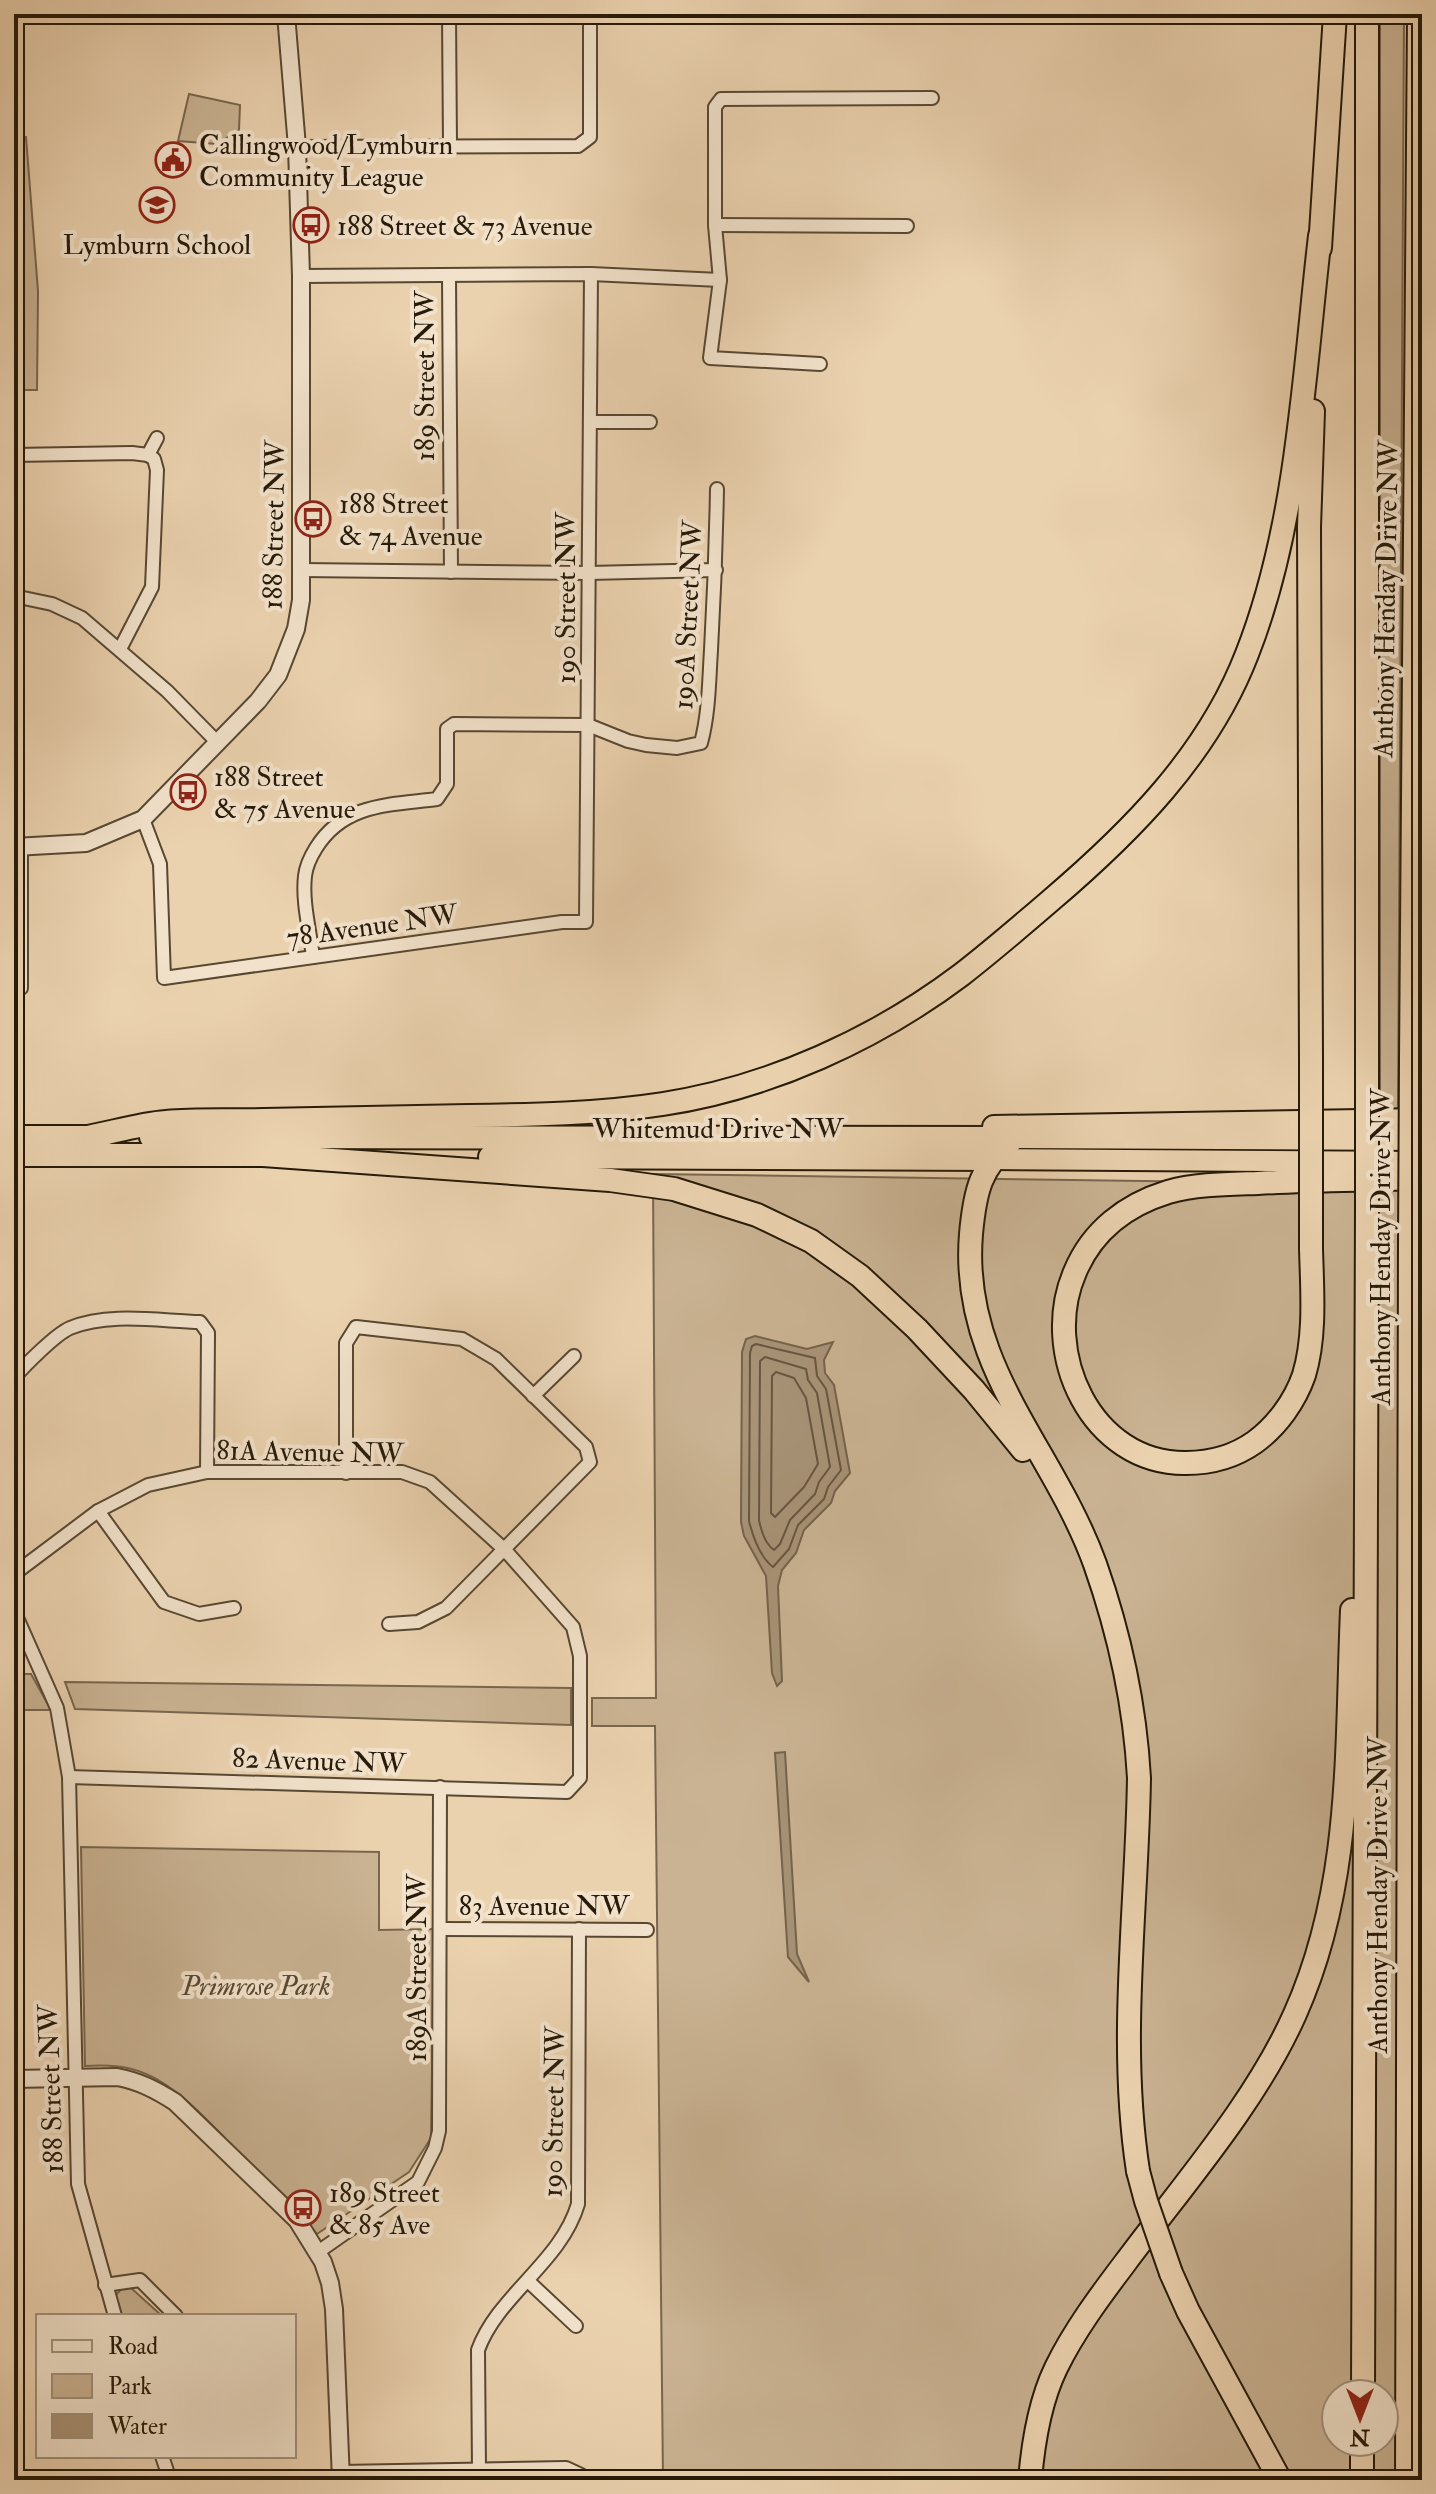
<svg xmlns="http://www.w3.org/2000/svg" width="1436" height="2494" font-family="'IM FELL Double Pica',serif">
<rect width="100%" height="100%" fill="#ebd2af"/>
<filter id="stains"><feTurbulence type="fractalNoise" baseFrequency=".0025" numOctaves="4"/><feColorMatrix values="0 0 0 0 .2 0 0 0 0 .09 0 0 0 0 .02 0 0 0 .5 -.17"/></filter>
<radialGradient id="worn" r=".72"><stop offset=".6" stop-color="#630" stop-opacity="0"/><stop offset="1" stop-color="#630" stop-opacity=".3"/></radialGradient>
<g fill="#cab393" stroke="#78664e" stroke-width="2" fill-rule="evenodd">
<path d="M 1380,14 L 1404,14 L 1398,1111 L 1380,1111 Z"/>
<path d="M 189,94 L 240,105 L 239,130 L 217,144 L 178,141 Z"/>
<path d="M 14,135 L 26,137 L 38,291 L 37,390 L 14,390 Z"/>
<path d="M 653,1174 L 1422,1185 L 1422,2480 L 663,2480 L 655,1726 L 592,1726 L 592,1698 L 656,1698 ZM 1336,2394 L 1384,2394 L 1384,2442 L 1336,2442 Z"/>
<path d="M 14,1674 L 31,1674 L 51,1710 L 14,1710 Z"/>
<path d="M 65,1682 L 571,1688 L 571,1725 L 75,1709 Z"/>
<path d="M 81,1847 L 379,1852 L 379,1930 L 434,1929 L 431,2138 L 409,2172 L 317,2234 C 294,2207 268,2183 244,2158 C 216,2130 182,2089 146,2074 C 126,2065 106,2065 85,2066 Z"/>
<path d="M 123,2287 L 130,2287 L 162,2316 L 121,2316 L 115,2296 Z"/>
</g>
<g fill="#a89377" stroke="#74634b" stroke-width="2">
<path d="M 755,1336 L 807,1349 L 833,1342 L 824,1360 L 825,1373 L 834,1385 L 850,1473 L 835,1491 L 831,1503 L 804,1530 L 796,1553 L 782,1570 L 778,1586 L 782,1681 L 777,1686 L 772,1673 L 766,1576 L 744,1536 L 741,1522 L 742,1352 L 746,1339 Z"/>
<path d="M 785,1752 L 797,1954 L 809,1982 L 788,1957 L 775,1753 Z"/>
</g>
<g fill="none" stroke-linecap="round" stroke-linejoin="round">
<g stroke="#675640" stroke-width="2">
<path d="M 756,1344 L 815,1358 L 817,1376 L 826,1389 L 841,1470 L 828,1487 L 824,1499 L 798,1525 L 789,1549 L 773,1567 C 760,1557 753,1537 749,1521 L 750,1353 L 752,1346 Z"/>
<path d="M 765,1357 L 806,1369 L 808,1380 L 817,1393 L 830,1467 L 819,1482 L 815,1494 L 790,1520 L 780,1544 L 774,1550 C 765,1544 761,1530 759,1520 L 760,1361 Z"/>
<path d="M 776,1372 L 794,1378 L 806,1398 L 818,1464 L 804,1487 L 775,1517 L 771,1513 L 772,1376 Z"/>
</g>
<defs>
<g id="minor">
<path d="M 449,14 L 450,146"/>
<path d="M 297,147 L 578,146 L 590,137 L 590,14"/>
<path d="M 715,225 L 907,226"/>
<path d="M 301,276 L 591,274 L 720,280"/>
<path d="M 449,276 L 451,572"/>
<path d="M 820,364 L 710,358 L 720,280 L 715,225 L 715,107 L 721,99 L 932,98"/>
<path d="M 590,422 L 650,422"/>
<path d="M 14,455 L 132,453 L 148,455 L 157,438"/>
<path d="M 301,570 L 589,573 L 716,570"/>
<path d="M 14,596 L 52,604 L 82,618 L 167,691 L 218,743"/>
<path d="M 120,649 L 152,587 L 157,470 L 154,459 L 148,455"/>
<path d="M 143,819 L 160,864 L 164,978 L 562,922 L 586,922 L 591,274"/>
<path d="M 313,957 C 310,931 302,902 305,876 C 306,867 311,856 316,848 C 344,803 390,805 437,799 L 447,784 L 447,729 L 454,724 L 588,725 L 628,741 L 646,745 L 677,748 L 701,743 C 709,713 709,681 711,650 C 714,597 716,543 717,489"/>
<path d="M 14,989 L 21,988 L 21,846"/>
<path d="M 14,1378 C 24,1366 56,1334 70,1328 C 109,1312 159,1321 200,1322 L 208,1333 L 207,1472"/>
<path d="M 533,1396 L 574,1356"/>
<path d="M 346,1473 L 346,1343 L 356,1327 L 462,1339 L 496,1359 L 586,1447 L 590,1462 L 446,1608 L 418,1622 L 389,1624"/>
<path d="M 98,1511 L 164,1602 L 199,1614 L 234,1608"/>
<path d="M 14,1574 L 98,1511 L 148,1485 L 207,1472 L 402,1472 L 430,1482 L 505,1550 L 573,1627 L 580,1656 L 580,1778 L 567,1792 L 69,1777"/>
<path d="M 14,1611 L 57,1708 L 69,1777 L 78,2184 L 115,2316"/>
<path d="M 441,1929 L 647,1930"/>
<path d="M 318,2252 L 418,2182 L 435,2148 L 439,2131 L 440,1787"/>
<path d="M 528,2281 L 576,2326"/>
<path d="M 105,2285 L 140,2280 L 176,2316"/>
<path d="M 162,2456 L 170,2480"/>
<path d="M 479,2470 L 478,2350 C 498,2295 561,2262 578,2204 L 579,1929"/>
<path d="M 14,2472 L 16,2480"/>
<path d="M 340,2472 L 566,2468 L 581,2475 L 581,2480"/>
</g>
<g id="tertiary">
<path d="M 14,847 L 86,843 L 143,819 L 258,701 L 278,675 L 296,629 L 301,600 L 301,276 L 297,147 L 286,14"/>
<path d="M 14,2079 L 117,2077 C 139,2081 156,2090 175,2102 L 297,2220 L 323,2262 L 330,2283 L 334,2309 L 341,2480"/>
</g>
<g id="trunk">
<path d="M 1014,1138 L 1422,1140"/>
<path d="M 993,1159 L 1422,1162"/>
</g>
<g id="motorway">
<path d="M 1367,14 L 1367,1061"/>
<path d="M 1320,248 L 1335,14"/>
<path d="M 1311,1059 L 1309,527 L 1313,411"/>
<path d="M 1411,1060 L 1419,14"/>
<path d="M 994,1127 L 1422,1120"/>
<path d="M 14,1137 L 101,1137"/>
<path d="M 88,1137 C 114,1132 140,1124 166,1122 C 198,1119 232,1121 264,1120 C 332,1119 400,1117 468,1116 C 533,1115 598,1114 663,1104 C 769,1088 876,1039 961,975 C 992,951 1021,926 1050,901 C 1131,832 1208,755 1247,654 C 1298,525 1304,372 1320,236"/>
<path d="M 151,1137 L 1014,1138"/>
<path d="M 1014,1138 C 980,1168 975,1190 971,1234 C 960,1367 1053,1448 1095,1564 C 1119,1632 1135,1706 1139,1778 C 1137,1908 1118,2041 1138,2171"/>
<path d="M 14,1155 L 276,1155"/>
<path d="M 263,1155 L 610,1180 L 674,1189 L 757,1215 L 811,1241 L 860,1276 L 917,1329 L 974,1390 L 1023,1450"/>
<path d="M 490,1157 L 993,1159"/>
<path d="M 1311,1248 C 1312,1289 1316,1335 1304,1375 C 1295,1401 1277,1426 1255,1442 C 1234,1457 1211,1463 1186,1463 C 1091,1464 1040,1352 1075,1272 C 1092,1231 1126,1205 1168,1192 C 1196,1184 1229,1184 1258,1183 C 1313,1180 1367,1180 1422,1178"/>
<path d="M 1171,2273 L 1188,2311 L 1280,2480"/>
<path d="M 1363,2394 L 1367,1207"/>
<path d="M 1030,2480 C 1033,2444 1040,2401 1056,2368 C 1074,2331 1100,2296 1125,2263 C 1183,2185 1256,2102 1295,2014 C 1353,1885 1346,1748 1352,1610"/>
<path d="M 1362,2480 L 1362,2442"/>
<path d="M 1407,2480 L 1410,1244"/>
</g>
</defs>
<use href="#minor" stroke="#574832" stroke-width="16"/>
<use href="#tertiary" stroke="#574832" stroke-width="20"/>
<use href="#trunk" stroke="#261a09" stroke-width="24"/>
<use href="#motorway" stroke="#261a09" stroke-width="26"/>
<use href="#minor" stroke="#f2e2cb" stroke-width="12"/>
<use href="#tertiary" stroke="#f2e2cb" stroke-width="16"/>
<use href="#trunk" stroke="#ebd2af" stroke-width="20"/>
<use href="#motorway" stroke="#ebd2af" stroke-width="22"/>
<defs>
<g id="motorway-bridge">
<path d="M 1311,1059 L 1311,1248"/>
<path d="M 1367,1061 L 1367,1207"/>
<path d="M 1410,1244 L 1411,1060"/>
<path d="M 1138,2171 L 1146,2201 L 1171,2273"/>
</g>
</defs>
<use href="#motorway-bridge" stroke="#261a09" stroke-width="26" stroke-linecap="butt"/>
<use href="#motorway-bridge" stroke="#ebd2af" stroke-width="22"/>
</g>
<defs>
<symbol id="civic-ring" viewBox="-11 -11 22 22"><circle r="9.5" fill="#f2e2cb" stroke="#8f2418" stroke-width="1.5"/><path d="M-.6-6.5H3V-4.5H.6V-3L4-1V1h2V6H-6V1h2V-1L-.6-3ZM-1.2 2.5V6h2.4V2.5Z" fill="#8f2418"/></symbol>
<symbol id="school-ring" viewBox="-11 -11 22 22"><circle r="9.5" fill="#f2e2cb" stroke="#8f2418" stroke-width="1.5"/><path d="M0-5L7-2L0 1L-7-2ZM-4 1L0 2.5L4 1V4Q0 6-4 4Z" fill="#8f2418"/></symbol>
<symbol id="bus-ring" viewBox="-11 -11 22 22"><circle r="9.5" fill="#f2e2cb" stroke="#8f2418" stroke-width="1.5"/><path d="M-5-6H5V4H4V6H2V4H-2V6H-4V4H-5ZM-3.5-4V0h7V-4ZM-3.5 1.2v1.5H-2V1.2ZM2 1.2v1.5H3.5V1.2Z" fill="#8f2418"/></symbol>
</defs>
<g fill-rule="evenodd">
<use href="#civic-ring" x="153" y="140" width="40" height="40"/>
<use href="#school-ring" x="137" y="185" width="40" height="40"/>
<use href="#bus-ring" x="291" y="205" width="40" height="40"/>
<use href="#bus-ring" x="293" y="499" width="40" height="40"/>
<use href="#bus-ring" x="168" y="772" width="40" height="40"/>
<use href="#bus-ring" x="283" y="2188" width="40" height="40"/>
</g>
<g text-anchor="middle" stroke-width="8" stroke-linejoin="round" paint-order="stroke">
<g font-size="28" fill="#261a09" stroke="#f2e2cb" text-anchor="start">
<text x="199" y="154">Callingwood/Lymburn<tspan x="199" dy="32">Community League</tspan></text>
<text x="337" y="235">188 Street &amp; 73 Avenue</text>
<text x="157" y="254" text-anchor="middle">Lymburn School</text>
<text x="339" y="513">188 Street<tspan x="339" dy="32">&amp; 74 Avenue</tspan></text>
<text x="214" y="786">188 Street<tspan x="214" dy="32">&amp; 75 Avenue</tspan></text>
<text x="329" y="2202">189 Street<tspan x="329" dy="32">&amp; 85 Ave</tspan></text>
</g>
<g font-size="28" fill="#261a09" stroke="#f2e2cb">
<text transform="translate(424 376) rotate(-90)" y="10">189 Street NW</text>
<text transform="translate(273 525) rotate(-89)" y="10">188 Street NW</text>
<text transform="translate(565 598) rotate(-90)" y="10">190 Street NW</text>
<text transform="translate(1385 599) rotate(-89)" y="10">Anthony Henday Drive NW</text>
<text transform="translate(687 615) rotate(-87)" y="10">190A Street NW</text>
<text transform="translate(372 925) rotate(-8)" y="10">78 Avenue NW</text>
<text x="718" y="1138">Whitemud Drive NW</text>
<text transform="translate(1380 1247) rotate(-90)" y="10">Anthony Henday Drive NW</text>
<text transform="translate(310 1451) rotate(1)" y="10">81A Avenue NW</text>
<text transform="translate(319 1760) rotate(2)" y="10">82 Avenue NW</text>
<text transform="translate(1377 1895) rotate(-90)" y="10">Anthony Henday Drive NW</text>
<text x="544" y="1915">83 Avenue NW</text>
<text transform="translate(416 1968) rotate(-90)" y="10">189A Street NW</text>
<text transform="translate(50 2089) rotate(-92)" y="10">188 Street NW</text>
<text transform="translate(553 2112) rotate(-89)" y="10">190 Street NW</text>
</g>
<g font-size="28" font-style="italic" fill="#574832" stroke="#f2e2cb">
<text x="256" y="1995">Primrose Park</text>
</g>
</g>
<rect width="1436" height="2494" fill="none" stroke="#ebd2af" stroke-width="48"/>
<rect x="16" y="16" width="1404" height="2462" fill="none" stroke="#261a09" stroke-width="4"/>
<rect x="24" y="24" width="1388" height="2446" fill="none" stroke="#261a09" stroke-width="2"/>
<rect x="36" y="2314" width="260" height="144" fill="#f2e2cb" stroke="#a0927d" stroke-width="2"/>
<rect x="52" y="2340" width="40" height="12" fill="#f2e2cb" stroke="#a0927d" stroke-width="2"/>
<text x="108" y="2354" font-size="24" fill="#261a09">Road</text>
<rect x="52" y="2374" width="40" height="24" fill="#cab393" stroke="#a0927d" stroke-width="2"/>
<text x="108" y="2394" font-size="24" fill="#261a09">Park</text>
<rect x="52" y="2414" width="40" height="24" fill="#a89377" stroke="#a0927d" stroke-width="2"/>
<text x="108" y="2434" font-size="24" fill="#261a09">Water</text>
<g transform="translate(1360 2418) rotate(180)"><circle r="38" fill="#f2e2cb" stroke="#a0927d" stroke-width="2"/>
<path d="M0-6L14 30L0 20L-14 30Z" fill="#8f2418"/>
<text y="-12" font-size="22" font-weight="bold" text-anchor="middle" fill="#261a09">N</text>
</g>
<rect width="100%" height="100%" filter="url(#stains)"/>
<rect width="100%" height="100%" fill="url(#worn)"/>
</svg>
